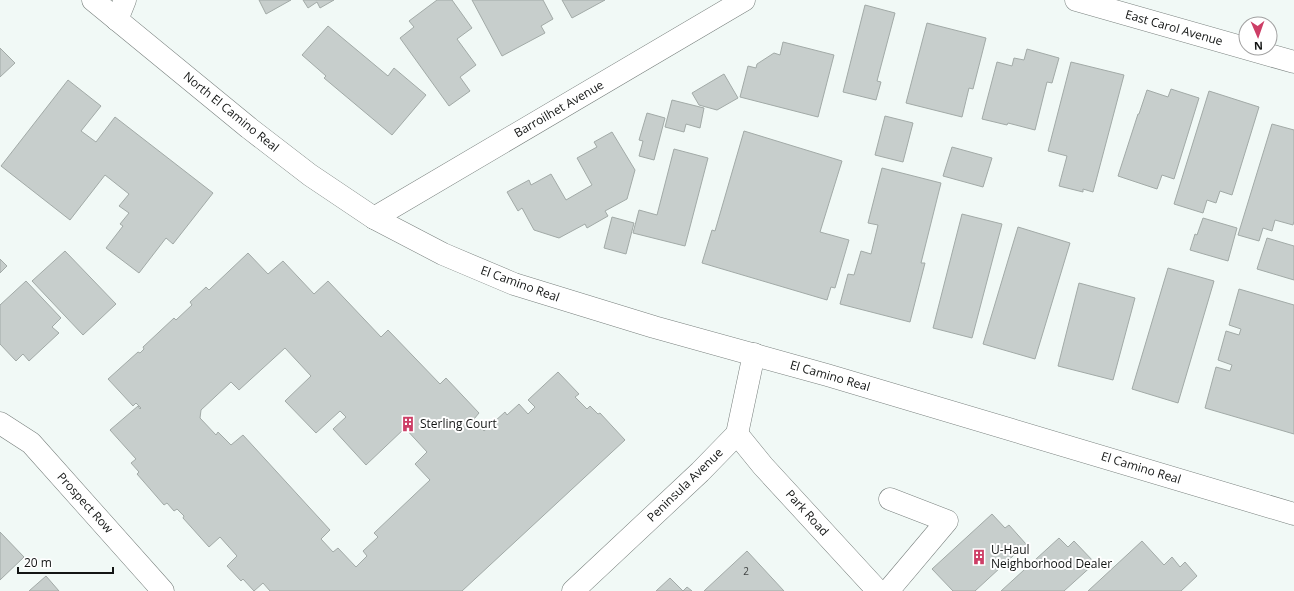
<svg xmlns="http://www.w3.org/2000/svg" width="1294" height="591" font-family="'Open Sans',sans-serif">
<rect width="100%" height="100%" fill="#f1f9f6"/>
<g fill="#c7cecc" stroke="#a2aaa7" fill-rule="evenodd">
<path d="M 259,0 L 291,0 L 266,14 Z"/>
<path d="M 303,0 L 334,0 L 320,8 L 317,2 L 308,8 Z"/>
<path d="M 437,0 L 452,0 L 472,28 L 457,39 L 476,65 L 460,77 L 470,91 L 449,106 L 400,38 L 414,27 L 409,21 Z"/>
<path d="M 472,0 L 543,0 L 553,19 L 541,26 L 545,33 L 502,56 Z"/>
<path d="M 562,0 L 605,0 L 572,18 Z"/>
<path d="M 865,5 L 895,13 L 877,81 L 881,82 L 876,100 L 843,92 Z"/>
<path d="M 927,23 L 986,38 L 973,89 L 969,88 L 962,117 L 906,103 Z"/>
<path d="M 328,26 L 388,76 L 394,68 L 426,95 L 392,135 L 324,78 L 326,76 L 302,55 Z"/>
<path d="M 783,42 L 834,55 L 818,117 L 740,97 L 748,66 L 756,68 L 757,64 L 774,53 L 780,55 Z"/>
<path d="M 0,48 L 15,63 L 0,77 Z"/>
<path d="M 1027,49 L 1059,58 L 1052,83 L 1047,82 L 1035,130 L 1008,123 L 1007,125 L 982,119 L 997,62 L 1012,66 L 1014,58 L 1024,60 Z"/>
<path d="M 1071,62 L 1124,75 L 1093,192 L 1083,189 L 1083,192 L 1059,186 L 1067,156 L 1048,151 Z"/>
<path d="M 724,74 L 738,98 L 717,110 L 699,105 L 692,93 Z"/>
<path d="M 68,80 L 101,106 L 81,131 L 96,142 L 115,117 L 213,193 L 173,244 L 166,238 L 139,273 L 106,248 L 123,226 L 120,224 L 129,213 L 119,206 L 129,194 L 105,175 L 70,220 L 1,166 Z"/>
<path d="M 1171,89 L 1199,98 L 1174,179 L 1162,175 L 1157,189 L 1118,176 L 1138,114 L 1139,114 L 1147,90 L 1168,97 Z"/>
<path d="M 1209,91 L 1259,107 L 1232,195 L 1220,191 L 1216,203 L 1207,200 L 1203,213 L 1174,204 Z"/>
<path d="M 672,100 L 704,108 L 700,128 L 686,124 L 684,132 L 665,127 Z"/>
<path d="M 647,113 L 665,118 L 654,160 L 639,156 L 643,141 L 639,140 Z"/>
<path d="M 885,116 L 913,123 L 903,162 L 875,155 Z"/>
<path d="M 1272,124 L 1294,130 L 1294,221 L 1293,225 L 1275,220 L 1272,231 L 1263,228 L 1259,241 L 1238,235 Z"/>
<path d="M 744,131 L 842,161 L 820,232 L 849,240 L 835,288 L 831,287 L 827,300 L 702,263 L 712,230 L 715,231 Z"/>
<path d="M 612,132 L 635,170 L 627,199 L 605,211 L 608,216 L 587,228 L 585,224 L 559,238 L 534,230 L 522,208 L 518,211 L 507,192 L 529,180 L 531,185 L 551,174 L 566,200 L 592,185 L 577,158 L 597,147 L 594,142 Z"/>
<path d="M 952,147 L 992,158 L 983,187 L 943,176 Z"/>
<path d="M 674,149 L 708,158 L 685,246 L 633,233 L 639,210 L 657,215 Z"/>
<path d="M 882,168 L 941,183 L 921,263 L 925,263 L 910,322 L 840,304 L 848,274 L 854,275 L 861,251 L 871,254 L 878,225 L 868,223 Z"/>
<path d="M 962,214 L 1002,224 L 972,338 L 933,328 Z"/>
<path d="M 612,217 L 634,223 L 626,254 L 604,248 Z"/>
<path d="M 1203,218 L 1237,228 L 1228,261 L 1190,250 L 1195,234 L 1197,235 Z"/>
<path d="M 1018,227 L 1070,243 L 1035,359 L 983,344 Z"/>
<path d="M 1267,238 L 1294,246 L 1294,280 L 1257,269 Z"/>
<path d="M 65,251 L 116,304 L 83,335 L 32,281 Z"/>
<path d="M 248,253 L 268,274 L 283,261 L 314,294 L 328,281 L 381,337 L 388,330 L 440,384 L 446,378 L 479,413 L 474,419 L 484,431 L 505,412 L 507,415 L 519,404 L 528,414 L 535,407 L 528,400 L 558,372 L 579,394 L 575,397 L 587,409 L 590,406 L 598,414 L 600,413 L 625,440 L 462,591 L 270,591 L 263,583 L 254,591 L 243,579 L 241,581 L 227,566 L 237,556 L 220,537 L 209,547 L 183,518 L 184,516 L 177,509 L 174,511 L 167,503 L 164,505 L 137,474 L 139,472 L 131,463 L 136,459 L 110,430 L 138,406 L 140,409 L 141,408 L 136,403 L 133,406 L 108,379 L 138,352 L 140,353 L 144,349 L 143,347 L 174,318 L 176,320 L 192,305 L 190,302 L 206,287 L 209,290 ZM 285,348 L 311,376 L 285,401 L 316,433 L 340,411 L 346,417 L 333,429 L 366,465 L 405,428 L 427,452 L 415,464 L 430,480 L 374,533 L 378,537 L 363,551 L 367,556 L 356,567 L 338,548 L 333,552 L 321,539 L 330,530 L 243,435 L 231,445 L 218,432 L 216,435 L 200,418 L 201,410 L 231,382 L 239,390 Z"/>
<path d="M 0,259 L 7,266 L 0,273 Z"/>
<path d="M 1168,268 L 1214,281 L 1178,403 L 1132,389 Z"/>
<path d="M 26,281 L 61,318 L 52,327 L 59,333 L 29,361 L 23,354 L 16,361 L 0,344 L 0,305 Z"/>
<path d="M 1079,283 L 1135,298 L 1113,380 L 1058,366 Z"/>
<path d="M 1239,289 L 1294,305 L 1294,434 L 1205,408 L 1216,367 L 1230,371 L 1232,365 L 1218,360 L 1226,331 L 1239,335 L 1241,329 L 1229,325 Z"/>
<path d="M 992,514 L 1005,528 L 1009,525 L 1026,544 L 975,591 L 953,591 L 932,569 Z"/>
<path d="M 0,532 L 24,557 L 0,580 Z"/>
<path d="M 1059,538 L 1068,547 L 1074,541 L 1095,563 L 1064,591 L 1001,591 Z"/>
<path d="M 1142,541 L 1164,565 L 1172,557 L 1180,567 L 1185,562 L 1197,576 L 1181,591 L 1088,591 Z"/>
<path d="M 747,551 L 784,591 L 704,591 Z"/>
<path d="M 46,576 L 59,591 L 29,591 Z"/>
<path d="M 670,578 L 683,591 L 687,587 L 692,591 L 656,591 Z"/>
</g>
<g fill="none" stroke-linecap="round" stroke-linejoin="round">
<defs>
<g id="minor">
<path d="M 1076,0 L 1294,62"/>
<path d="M 117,20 L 125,0"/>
<path d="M 374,218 L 744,0"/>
<path d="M 0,423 L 31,443 L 163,591"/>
<path d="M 737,434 L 763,466 L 878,591"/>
<path d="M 888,591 L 947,521 L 890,499"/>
</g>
<g id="major">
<path d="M 93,0 L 249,128 L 310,175 L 374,218 L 443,254 L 514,284 L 654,327 L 827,375 L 1294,514"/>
<path d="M 573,591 L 700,472 L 737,434 L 754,354"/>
</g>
</defs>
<use href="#minor" stroke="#79807e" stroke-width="23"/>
<use href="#major" stroke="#79807e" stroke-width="23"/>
<use href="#minor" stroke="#fff" stroke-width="22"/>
<use href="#major" stroke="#fff" stroke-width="22"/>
</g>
<defs>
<symbol id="building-bare" viewBox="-9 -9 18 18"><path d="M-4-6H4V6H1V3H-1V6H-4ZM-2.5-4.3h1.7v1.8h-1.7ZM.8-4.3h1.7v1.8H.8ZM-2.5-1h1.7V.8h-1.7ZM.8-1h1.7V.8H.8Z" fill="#cd3e66" stroke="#fff" stroke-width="2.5" paint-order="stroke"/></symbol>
</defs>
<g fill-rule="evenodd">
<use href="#building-bare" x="397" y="413" width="22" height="22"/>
<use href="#building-bare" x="968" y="546" width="22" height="22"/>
</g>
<g text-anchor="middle" stroke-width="4" stroke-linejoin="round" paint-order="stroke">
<g font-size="10" fill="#404342">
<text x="746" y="575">2</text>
</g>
<g font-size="12" fill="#131514" stroke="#fff">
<text transform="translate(1174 28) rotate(16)" y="4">East Carol Avenue</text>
<text transform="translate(559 109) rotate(-30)" y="4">Barroilhet Avenue</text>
<text transform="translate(231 112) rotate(39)" y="4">North El Camino Real</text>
<text transform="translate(520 284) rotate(20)" y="4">El Camino Real</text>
<text transform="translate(830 376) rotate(16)" y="4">El Camino Real</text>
<text transform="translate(1141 468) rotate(17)" y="4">El Camino Real</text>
<text transform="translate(685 485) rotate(-44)" y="4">Peninsula Avenue</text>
<text transform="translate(85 503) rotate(48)" y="4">Prospect Row</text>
<text transform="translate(807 513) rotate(48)" y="4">Park Road</text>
</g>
<g font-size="12" fill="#131514" stroke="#fff" text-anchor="start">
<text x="420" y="428">Sterling Court</text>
<text x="991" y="554">U-Haul<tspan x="991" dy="14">Neighborhood Dealer</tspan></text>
</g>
</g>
<g transform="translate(1258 36) rotate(178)"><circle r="19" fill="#ffffff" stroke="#a1a1a1"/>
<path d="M0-3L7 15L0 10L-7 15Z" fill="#cd3e66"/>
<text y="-6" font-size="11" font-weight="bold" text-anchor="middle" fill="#131514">N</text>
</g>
<path d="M18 567v6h95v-6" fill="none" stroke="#131514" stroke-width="2"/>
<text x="24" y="567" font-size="12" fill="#131514" stroke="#ffffff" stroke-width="3" paint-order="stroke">20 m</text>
</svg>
